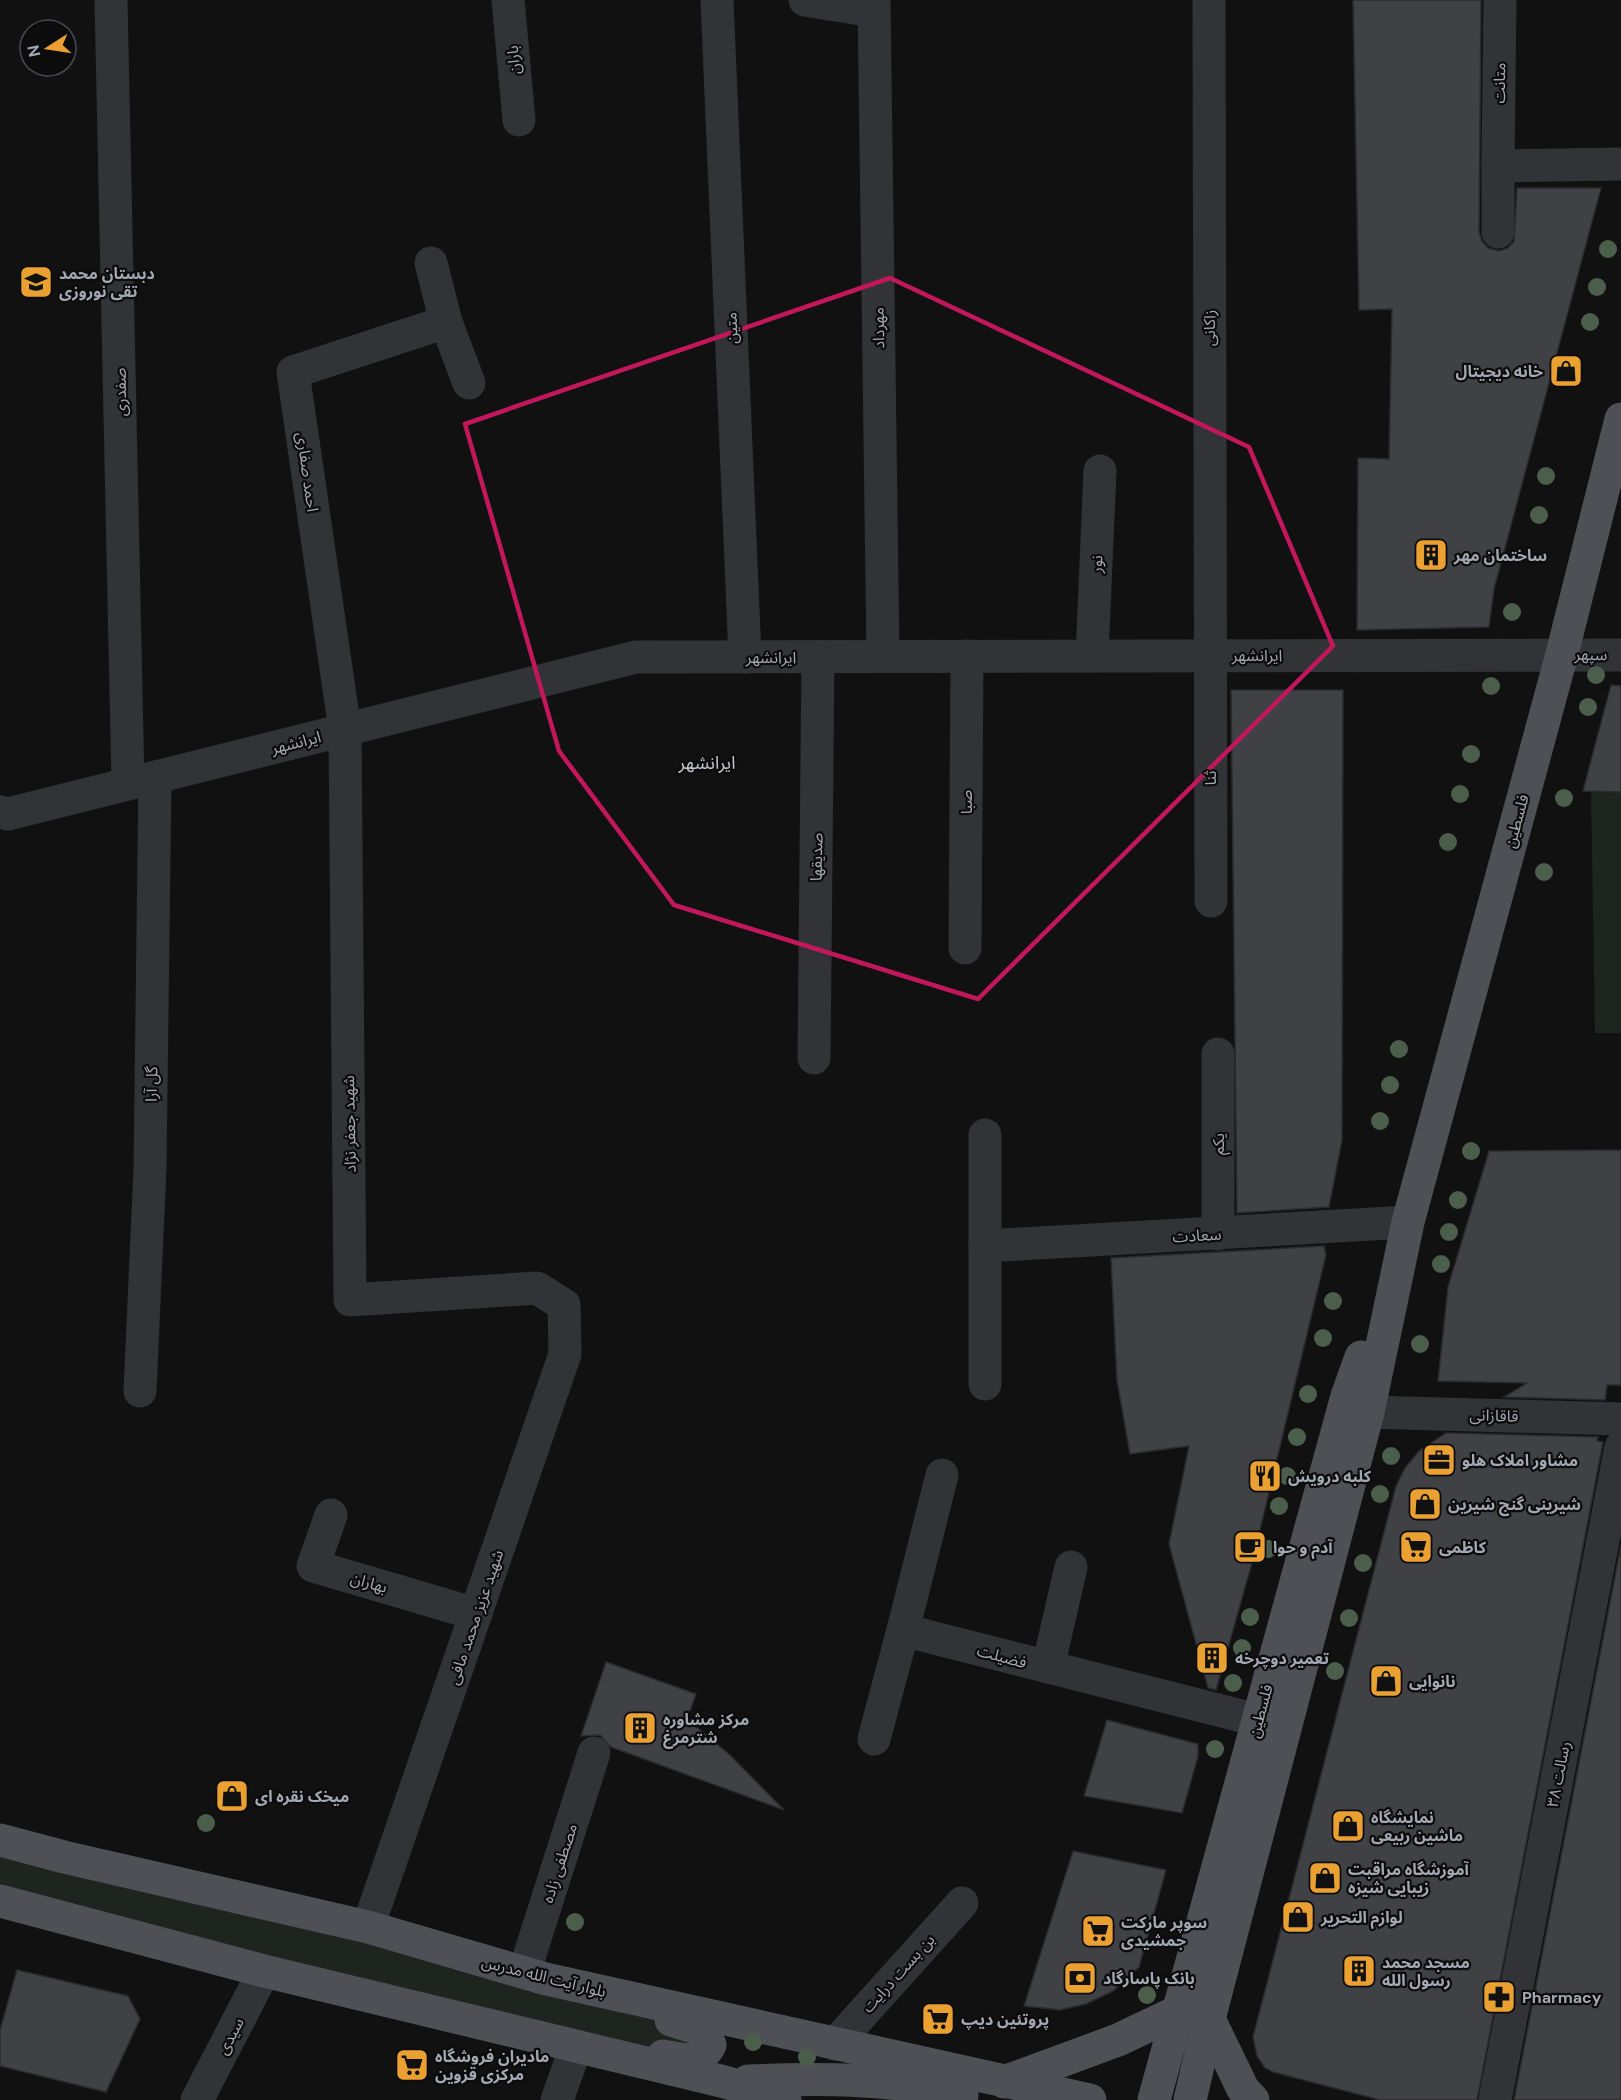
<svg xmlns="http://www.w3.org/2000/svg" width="1621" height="2100" font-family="'DM Sans','Noto Sans Arabic',sans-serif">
<rect width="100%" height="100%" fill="#111112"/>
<g fill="#1d251e">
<path d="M 1591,791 L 1621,792 L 1621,1033 L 1595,1033 Z"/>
<path d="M 0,1840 L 703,2030 L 695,2061 L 0,1901 Z"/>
</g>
<g fill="#404145" stroke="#2b2b2e" stroke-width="1.5">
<path d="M 1353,0 L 1481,0 L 1479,232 L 1482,241 L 1488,248 L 1499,251 L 1508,248 L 1514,241 L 1517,188 L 1601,188 L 1494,589 L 1489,627 L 1357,630 L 1358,458 L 1389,459 L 1392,309 L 1359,310 Z"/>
<path d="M 1611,685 L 1621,686 L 1621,792 L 1583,791 Z"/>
<path d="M 1231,690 L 1343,690 L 1342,1140 L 1329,1207 L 1237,1213 Z"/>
<path d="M 1621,1150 L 1621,1385 L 1607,1385 L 1605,1400 L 1504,1397 L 1527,1383 L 1438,1381 L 1448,1287 L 1489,1151 Z"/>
<path d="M 1324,1246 L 1326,1255 L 1252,1563 L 1216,1690 L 1208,1688 L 1169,1544 L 1189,1446 L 1130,1454 L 1117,1381 L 1111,1258 Z"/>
<path d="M 1446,1433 L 1598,1437 L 1597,1441 L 1603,1442 L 1477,2100 L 1380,2100 L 1273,2072 L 1265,2068 L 1257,2056 L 1253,2037 L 1396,1486 L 1405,1468 L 1419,1451 Z"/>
<path d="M 1621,1546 L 1621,2100 L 1514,2100 Z"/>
<path d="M 606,1662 L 696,1694 L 687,1719 L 730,1755 L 784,1810 L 611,1747 L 600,1735 L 581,1736 Z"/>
<path d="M 1107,1720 L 1198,1744 L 1198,1756 L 1182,1813 L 1084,1796 Z"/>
<path d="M 1073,1851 L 1166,1870 L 1139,1967 L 1113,1991 L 1086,2004 L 1060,2010 L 1024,2006 Z"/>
<path d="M 17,1970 L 128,1996 L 140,2019 L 106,2092 L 0,2066 L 0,2030 Z"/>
</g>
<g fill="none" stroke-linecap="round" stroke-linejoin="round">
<g stroke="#323337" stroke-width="33">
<path d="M 111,0 L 128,784"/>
<path d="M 508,0 L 519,120"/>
<path d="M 717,0 L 745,657"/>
<path d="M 805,0 L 873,11"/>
<path d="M 874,0 L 883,656"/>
<path d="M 1209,0 L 1211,901"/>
<path d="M 1500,0 L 1498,166 L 1621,164"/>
<path d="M 1498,166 L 1498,232"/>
<path d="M 431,263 L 446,322 L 469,383"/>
<path d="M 1092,656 L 1100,471"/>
<path d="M 0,812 L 8,814 L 636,657 L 1621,655"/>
<path d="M 965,948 L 967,656"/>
<path d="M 814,1058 L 818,657"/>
<path d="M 985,1135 L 985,1384"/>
<path d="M 1218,1234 L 1218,1054"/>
<path d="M 985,1246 L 1408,1222"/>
<path d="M 140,1391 L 150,1168 L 155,777"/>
<path d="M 1368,1412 L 1621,1419"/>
<path d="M 942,1475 L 903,1630 L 1257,1720"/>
<path d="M 331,1515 L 313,1566 L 476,1614"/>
<path d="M 1048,1667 L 1071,1567"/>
<path d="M 874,1739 L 903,1630"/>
<path d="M 368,1927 L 565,1354 L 564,1305 L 537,1288 L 350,1300 L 345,730 L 293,372 L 446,322"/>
<path d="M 524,1973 L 594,1753"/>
<path d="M 835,2044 L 962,1903"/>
<path d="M 197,2100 L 264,1971"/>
<path d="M 557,2100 L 576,2047"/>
<path d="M 1495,2100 L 1621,1447"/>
</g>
<g stroke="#4e5056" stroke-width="33">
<path d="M 0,1840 L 64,1857 L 368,1927 L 546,1979 L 1090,2100"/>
<path d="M 0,1901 L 264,1971 L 725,2082 L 785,2100"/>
<path d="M 1209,2019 L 1243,2089 L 1253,2100"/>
<path d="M 663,2056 C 684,2059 698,2066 710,2045 L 703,2030 L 671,2020"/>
<path d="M 748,2081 C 819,2078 893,2078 962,2095"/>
<path d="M 1004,2082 L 1118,2040 L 1179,2011"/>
<path d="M 1154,2100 C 1219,1866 1282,1631 1347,1396 L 1361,1357"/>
<path d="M 1190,2100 L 1209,2019 L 1368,1412 L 1408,1222 L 1562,654 L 1621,419"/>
</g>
</g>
<g fill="#4b5e4b">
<circle cx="1608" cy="249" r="9"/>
<circle cx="1597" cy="287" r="9"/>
<circle cx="1590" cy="322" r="9"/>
<circle cx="1546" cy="476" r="9"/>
<circle cx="1539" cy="515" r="9"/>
<circle cx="1512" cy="612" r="9"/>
<circle cx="1596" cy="675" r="9"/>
<circle cx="1491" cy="686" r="9"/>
<circle cx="1588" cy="707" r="9"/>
<circle cx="1471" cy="754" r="9"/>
<circle cx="1460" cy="794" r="9"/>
<circle cx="1564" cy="798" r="9"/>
<circle cx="1448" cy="842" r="9"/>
<circle cx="1544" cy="872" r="9"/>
<circle cx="1399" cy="1049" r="9"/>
<circle cx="1390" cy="1085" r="9"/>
<circle cx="1380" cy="1121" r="9"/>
<circle cx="1471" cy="1151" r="9"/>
<circle cx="1458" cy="1200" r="9"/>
<circle cx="1449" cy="1232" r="9"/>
<circle cx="1441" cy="1264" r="9"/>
<circle cx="1333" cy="1301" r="9"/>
<circle cx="1323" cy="1338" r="9"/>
<circle cx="1420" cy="1344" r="9"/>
<circle cx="1308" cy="1394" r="9"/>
<circle cx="1297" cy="1437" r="9"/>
<circle cx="1391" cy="1456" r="9"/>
<circle cx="1287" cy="1476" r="9"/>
<circle cx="1380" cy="1494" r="9"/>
<circle cx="1279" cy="1506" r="9"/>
<circle cx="1268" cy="1549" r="9"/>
<circle cx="1363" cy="1563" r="9"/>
<circle cx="1250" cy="1617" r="9"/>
<circle cx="1349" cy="1618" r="9"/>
<circle cx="1242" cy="1648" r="9"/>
<circle cx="1335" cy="1671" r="9"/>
<circle cx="1233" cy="1683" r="9"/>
<circle cx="1215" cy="1749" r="9"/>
<circle cx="206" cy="1823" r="9"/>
<circle cx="575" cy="1922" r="9"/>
<circle cx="1147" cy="1995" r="9"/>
<circle cx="753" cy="2042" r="9"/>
<circle cx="807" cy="2057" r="9"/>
</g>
<path fill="none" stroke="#c2185b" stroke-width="4.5" stroke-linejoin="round" d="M 890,278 L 1249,447 L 1333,646 L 978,999 L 674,905 L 559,751 L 465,424 Z"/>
<defs>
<symbol id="school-square" viewBox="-11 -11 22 22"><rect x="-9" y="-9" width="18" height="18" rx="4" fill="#eaa132" stroke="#0c0c0d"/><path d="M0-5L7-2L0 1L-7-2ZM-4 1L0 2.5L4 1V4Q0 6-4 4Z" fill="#111"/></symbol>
<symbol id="shop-square" viewBox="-11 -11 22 22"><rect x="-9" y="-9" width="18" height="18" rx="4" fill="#eaa132" stroke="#0c0c0d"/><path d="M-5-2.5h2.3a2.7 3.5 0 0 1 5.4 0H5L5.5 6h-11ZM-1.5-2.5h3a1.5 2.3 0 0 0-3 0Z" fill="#111"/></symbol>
<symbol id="building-square" viewBox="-11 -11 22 22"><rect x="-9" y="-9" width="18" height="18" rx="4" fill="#eaa132" stroke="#0c0c0d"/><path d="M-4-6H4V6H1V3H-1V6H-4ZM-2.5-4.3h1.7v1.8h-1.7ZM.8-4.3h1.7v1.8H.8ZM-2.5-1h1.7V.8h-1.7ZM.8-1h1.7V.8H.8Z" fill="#111"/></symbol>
<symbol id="office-square" viewBox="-11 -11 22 22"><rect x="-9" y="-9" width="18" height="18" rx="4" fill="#eaa132" stroke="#0c0c0d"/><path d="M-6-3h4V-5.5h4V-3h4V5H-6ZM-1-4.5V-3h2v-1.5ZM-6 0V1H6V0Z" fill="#111"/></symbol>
<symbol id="restaurant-square" viewBox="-11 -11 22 22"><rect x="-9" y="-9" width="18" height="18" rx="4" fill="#eaa132" stroke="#0c0c0d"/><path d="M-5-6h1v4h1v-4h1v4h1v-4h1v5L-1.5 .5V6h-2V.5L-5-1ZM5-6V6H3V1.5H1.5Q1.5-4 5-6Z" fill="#111"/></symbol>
<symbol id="cafe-square" viewBox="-11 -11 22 22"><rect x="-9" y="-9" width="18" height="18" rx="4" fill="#eaa132" stroke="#0c0c0d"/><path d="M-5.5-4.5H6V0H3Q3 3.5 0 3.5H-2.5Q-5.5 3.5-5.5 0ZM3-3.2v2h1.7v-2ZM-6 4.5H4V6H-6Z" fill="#111"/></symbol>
<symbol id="supermarket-square" viewBox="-11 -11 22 22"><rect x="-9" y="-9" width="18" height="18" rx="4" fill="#eaa132" stroke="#0c0c0d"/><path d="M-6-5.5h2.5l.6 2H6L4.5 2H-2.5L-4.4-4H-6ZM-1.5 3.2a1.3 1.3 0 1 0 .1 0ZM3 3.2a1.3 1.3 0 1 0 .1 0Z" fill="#111"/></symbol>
<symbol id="bank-square" viewBox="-11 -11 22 22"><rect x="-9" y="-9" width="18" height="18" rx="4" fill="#eaa132" stroke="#0c0c0d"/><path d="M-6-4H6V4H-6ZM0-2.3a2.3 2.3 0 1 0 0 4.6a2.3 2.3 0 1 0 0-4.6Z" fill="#111"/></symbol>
<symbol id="pharmacy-square" viewBox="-11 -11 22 22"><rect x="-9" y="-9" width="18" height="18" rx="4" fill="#eaa132" stroke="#0c0c0d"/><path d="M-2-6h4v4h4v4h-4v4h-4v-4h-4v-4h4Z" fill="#111"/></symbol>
</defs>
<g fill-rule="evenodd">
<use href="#school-square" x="17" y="263" width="38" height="38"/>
<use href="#shop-square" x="1547" y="352" width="38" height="38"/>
<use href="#building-square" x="1412" y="536" width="38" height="38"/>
<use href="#office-square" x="1420" y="1441" width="38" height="38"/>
<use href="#restaurant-square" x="1246" y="1457" width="38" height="38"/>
<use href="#shop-square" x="1406" y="1485" width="38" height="38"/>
<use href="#cafe-square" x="1231" y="1528" width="38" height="38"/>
<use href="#supermarket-square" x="1397" y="1528" width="38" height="38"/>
<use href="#building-square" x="1193" y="1639" width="38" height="38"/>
<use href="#shop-square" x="1367" y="1662" width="38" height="38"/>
<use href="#building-square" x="621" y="1709" width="38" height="38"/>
<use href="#shop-square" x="213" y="1777" width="38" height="38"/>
<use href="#shop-square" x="1329" y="1807" width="38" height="38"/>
<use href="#shop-square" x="1306" y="1859" width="38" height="38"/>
<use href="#shop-square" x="1279" y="1898" width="38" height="38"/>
<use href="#supermarket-square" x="1079" y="1912" width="38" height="38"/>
<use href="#building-square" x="1340" y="1952" width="38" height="38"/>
<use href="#bank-square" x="1061" y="1959" width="38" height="38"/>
<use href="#pharmacy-square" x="1480" y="1978" width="38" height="38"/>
<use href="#supermarket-square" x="919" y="2000" width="38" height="38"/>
<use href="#supermarket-square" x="393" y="2046" width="38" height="38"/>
</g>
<g text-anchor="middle" stroke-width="4.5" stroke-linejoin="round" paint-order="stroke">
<g font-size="16" fill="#a3a9b3" stroke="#0c0c0d">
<text transform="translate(513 60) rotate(-95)" y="6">باران</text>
<text transform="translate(1499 83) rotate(-89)" y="6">متانت</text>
<text transform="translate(731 328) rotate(-92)" y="6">متین</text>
<text transform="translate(878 328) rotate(-91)" y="6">مهرداد</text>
<text transform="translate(1209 328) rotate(-90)" y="6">زاکانی</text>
<text transform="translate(120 392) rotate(-91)" y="6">صفدری</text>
<text transform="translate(308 472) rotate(82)" y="6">احمد صفاری</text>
<text transform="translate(1096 564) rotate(-87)" y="6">نور</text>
<text transform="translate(1591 654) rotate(1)" y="6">سپهر</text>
<text x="1257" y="661">ایرانشهر</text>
<text x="771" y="663">ایرانشهر</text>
<text transform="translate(296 742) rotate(-14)" y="6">ایرانشهر</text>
<text transform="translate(1210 778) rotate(-90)" y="6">ثنا</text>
<text transform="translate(966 802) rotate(-90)" y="6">صبا</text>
<text transform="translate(1516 821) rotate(-75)" y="6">فلسطین</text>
<text transform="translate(816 857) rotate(-89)" y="6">صدیقها</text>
<text transform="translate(151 1084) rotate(-89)" y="6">گل آرا</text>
<text transform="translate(349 1124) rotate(-91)" y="6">شهید جعفر نژاد</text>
<text transform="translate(1218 1144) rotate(-90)" y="6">یکم</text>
<text transform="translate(1197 1235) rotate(-3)" y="6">سعادت</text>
<text transform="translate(1494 1415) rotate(2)" y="6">قاقازانی</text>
<text transform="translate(369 1582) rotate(16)" y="6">بهاران</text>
<text transform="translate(475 1617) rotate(-71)" y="6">شهید عزیز محمد مافی</text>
<text transform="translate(1002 1656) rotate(15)" y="6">فضیلت</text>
<text transform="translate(1260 1711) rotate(-75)" y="6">فلسطین</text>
<text transform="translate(1558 1774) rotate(-79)" y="6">۳۸ رسالت</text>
<text transform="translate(559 1863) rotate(-72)" y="6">مصطفی زاده</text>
<text transform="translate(898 1973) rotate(-48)" y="6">بن بست درایت</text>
<text transform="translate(544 1976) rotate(14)" y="6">بلوار آیت الله مدرس</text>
<text transform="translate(230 2036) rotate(-62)" y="6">سیدی</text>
</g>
<g font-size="16" font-weight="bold" fill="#a3a9b3" stroke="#0c0c0d" text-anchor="start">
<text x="59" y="279">دبستان محمد<tspan x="59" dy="18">تقی نوروزی</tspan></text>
<text x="1543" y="377" text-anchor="end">خانه دیجیتال</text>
<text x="1454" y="561">ساختمان مهر</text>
<text x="1462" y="1466">مشاور املاک هلو</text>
<text x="1288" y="1482">کلبه درویش</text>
<text x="1448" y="1510">شیرینی گنج شیرین</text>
<text x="1273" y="1553">آدم و حوا</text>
<text x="1439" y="1553">کاظمی</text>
<text x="1235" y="1664">تعمیر دوچرخه</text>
<text x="1409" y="1687">نانوایی</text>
<text x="663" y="1725">مرکز مشاوره<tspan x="663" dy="18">شترمرغ</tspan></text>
<text x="255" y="1802">میخک نقره ای</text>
<text x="1371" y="1823">نمایشگاه<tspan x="1371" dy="18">ماشین ربیعی</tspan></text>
<text x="1348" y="1875">آموزشگاه مراقبت<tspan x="1348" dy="18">زیبایی شیزه</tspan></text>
<text x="1321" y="1923">لوازم التحریر</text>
<text x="1121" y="1928">سوپر مارکت<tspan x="1121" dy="18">جمشیدی</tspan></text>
<text x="1382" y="1968">مسجد محمد<tspan x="1382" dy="18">رسول الله</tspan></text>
<text x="1103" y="1984">بانک پاسارگاد</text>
<text x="1522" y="2003">Pharmacy</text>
<text x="961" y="2025">پروتئین دیپ</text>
<text x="435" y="2062">مادیران فروشگاه<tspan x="435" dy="18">مرکزی قزوین</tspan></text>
</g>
<g font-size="18" fill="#c4c7cf" stroke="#0c0c0d">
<text x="707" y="769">ایرانشهر</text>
</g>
</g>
<g transform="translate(48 48) rotate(258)"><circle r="28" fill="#0c0c0d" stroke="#484b4f" stroke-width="1.5"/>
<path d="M0-4.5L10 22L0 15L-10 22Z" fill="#eaa132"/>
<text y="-9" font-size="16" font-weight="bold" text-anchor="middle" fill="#a3a9b3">N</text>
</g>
</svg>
